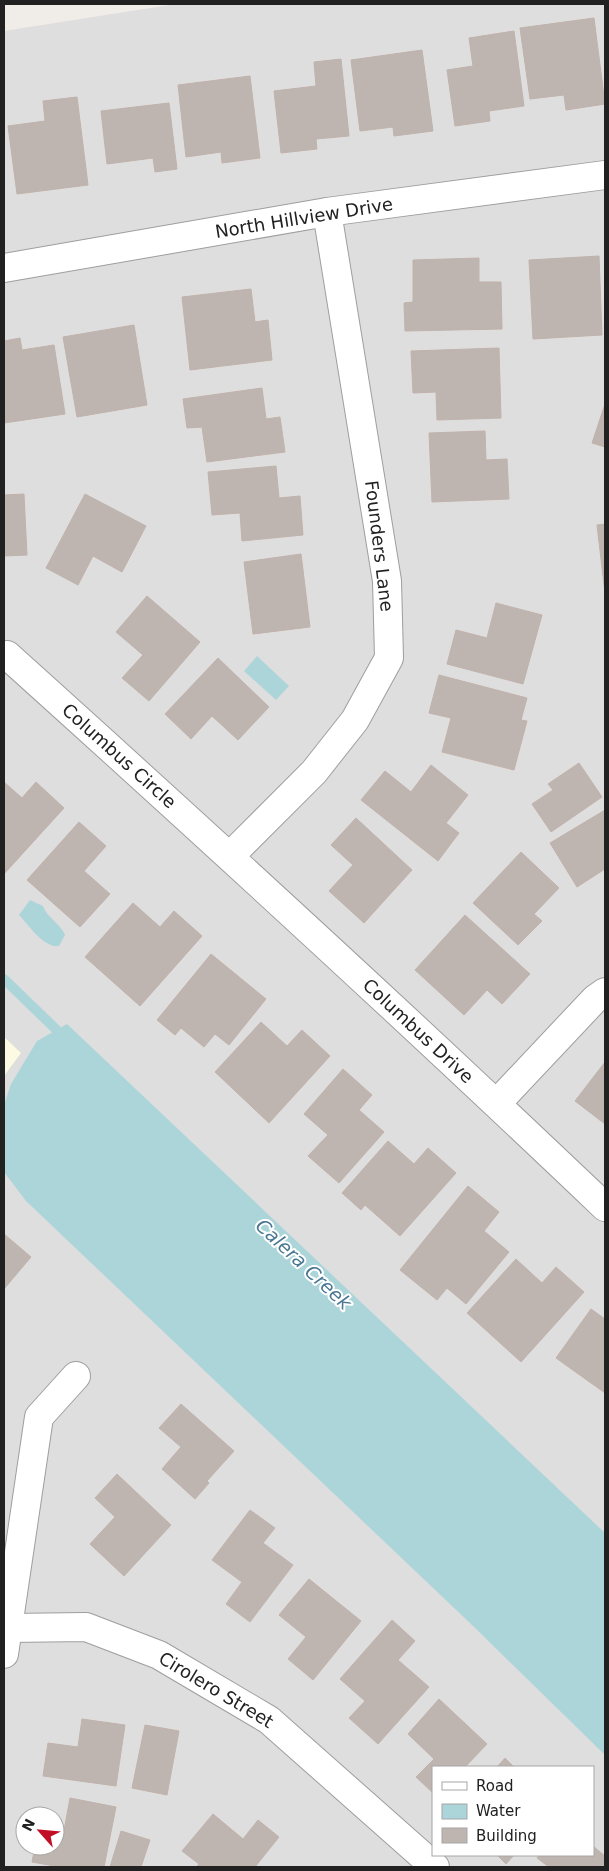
<svg xmlns="http://www.w3.org/2000/svg" width="609" height="1871" font-family="'DejaVu Sans',sans-serif">
<rect width="100%" height="100%" fill="#f0ece8"/>
<path fill="#dfdede" fill-rule="evenodd" d="M 176,4 L 605,4 L 605,1867 L 4,1867 L 4,31 ZM 433,1767 L 593,1767 L 593,1855 L 433,1855 ZM 25,1816 L 55,1816 L 55,1846 L 25,1846 Z"/>
<path fill="#fdfae4" d="M 4,1037 L 21,1053 L 4,1076 Z"/>
<g fill="#acd5da">
<path d="M 257,656 L 289,686 L 276,700 L 244,671 Z"/>
<path d="M 30,900 L 43,906 C 47,918 60,923 65,935 L 59,946 C 43,948 29,925 19,915 Z"/>
<path d="M 67,1024 L 605,1533 L 605,1755 L 472,1625 L 26,1201 L 4,1172 L 4,1105 L 11,1084 L 37,1041 Z"/>
</g>
<g fill="none" stroke-linecap="round" stroke-linejoin="round">
<path stroke="#acd5da" stroke-width="10" d="M 4,979 L 66,1039"/>
</g>
<g fill="#beb5b1" stroke="#c1b2ab">
<path d="M 594,18 L 605,104 L 566,110 L 564,95 L 530,99 L 520,28 Z"/>
<path d="M 514,31 L 524,106 L 489,111 L 490,121 L 455,126 L 447,70 L 473,66 L 469,38 Z"/>
<path d="M 422,50 L 433,131 L 394,136 L 393,127 L 360,131 L 351,60 Z"/>
<path d="M 341,59 L 349,136 L 316,139 L 317,149 L 281,153 L 274,91 L 316,86 L 314,62 Z"/>
<path d="M 250,76 L 260,158 L 222,163 L 221,152 L 186,157 L 178,85 Z"/>
<path d="M 77,97 L 88,185 L 17,194 L 8,126 L 45,121 L 43,101 Z"/>
<path d="M 169,103 L 177,169 L 155,172 L 153,158 L 107,164 L 101,111 Z"/>
<path d="M 599,256 L 602,335 L 533,339 L 529,260 Z"/>
<path d="M 479,258 L 479,282 L 501,282 L 502,329 L 405,331 L 404,303 L 413,302 L 413,260 Z"/>
<path d="M 251,289 L 255,322 L 268,320 L 272,360 L 190,370 L 182,297 Z"/>
<path d="M 134,325 L 147,405 L 77,417 L 63,337 Z"/>
<path d="M 20,338 L 22,350 L 54,345 L 65,414 L 4,423 L 4,341 Z"/>
<path d="M 499,348 L 501,418 L 437,420 L 436,392 L 413,393 L 411,351 Z"/>
<path d="M 262,388 L 266,419 L 280,417 L 285,452 L 207,462 L 202,427 L 187,428 L 183,399 Z"/>
<path d="M 605,404 L 605,447 L 592,443 Z"/>
<path d="M 485,431 L 486,460 L 507,459 L 509,499 L 432,502 L 429,433 Z"/>
<path d="M 276,466 L 279,498 L 300,496 L 303,535 L 242,541 L 240,513 L 212,515 L 208,472 Z"/>
<path d="M 24,494 L 27,555 L 4,556 L 4,495 Z"/>
<path d="M 85,494 L 146,526 L 122,572 L 93,556 L 78,585 L 46,568 Z"/>
<path d="M 605,524 L 605,593 L 597,525 Z"/>
<path d="M 301,554 L 310,627 L 253,634 L 244,562 Z"/>
<path d="M 147,596 L 200,642 L 149,701 L 122,678 L 143,655 L 116,632 Z"/>
<path d="M 496,603 L 542,615 L 523,684 L 447,664 L 456,630 L 487,638 Z"/>
<path d="M 218,658 L 269,707 L 238,740 L 212,716 L 191,739 L 165,714 Z"/>
<path d="M 439,675 L 527,698 L 521,720 L 527,721 L 514,770 L 442,752 L 451,718 L 429,713 Z"/>
<path d="M 579,763 L 602,797 L 551,832 L 532,804 L 553,790 L 548,784 Z"/>
<path d="M 431,765 L 468,795 L 446,823 L 459,833 L 438,861 L 361,800 L 385,771 L 411,792 Z"/>
<path d="M 4,782 L 22,798 L 36,782 L 64,808 L 4,874 Z"/>
<path d="M 605,810 L 605,869 L 577,887 L 550,843 Z"/>
<path d="M 356,818 L 412,870 L 364,923 L 329,891 L 353,865 L 331,845 Z"/>
<path d="M 79,822 L 106,846 L 84,871 L 110,894 L 80,927 L 27,880 Z"/>
<path d="M 521,852 L 559,888 L 534,914 L 542,921 L 518,945 L 473,903 Z"/>
<path d="M 133,903 L 160,927 L 174,911 L 202,936 L 140,1006 L 85,957 Z"/>
<path d="M 465,915 L 530,974 L 502,1004 L 487,990 L 464,1015 L 415,970 Z"/>
<path d="M 211,954 L 266,999 L 229,1045 L 215,1034 L 204,1047 L 181,1028 L 175,1035 L 157,1020 Z"/>
<path d="M 261,1022 L 287,1046 L 302,1030 L 330,1056 L 269,1123 L 215,1072 Z"/>
<path d="M 605,1062 L 605,1124 L 575,1101 Z"/>
<path d="M 343,1069 L 372,1095 L 359,1110 L 384,1132 L 339,1183 L 308,1156 L 328,1135 L 304,1114 Z"/>
<path d="M 388,1141 L 414,1164 L 428,1148 L 456,1173 L 400,1236 L 365,1205 L 361,1210 L 342,1193 Z"/>
<path d="M 468,1186 L 499,1212 L 484,1231 L 509,1252 L 466,1304 L 447,1288 L 437,1300 L 400,1270 Z"/>
<path d="M 4,1234 L 31,1257 L 4,1289 Z"/>
<path d="M 516,1259 L 542,1283 L 556,1267 L 584,1292 L 521,1362 L 467,1313 Z"/>
<path d="M 591,1309 L 605,1319 L 605,1393 L 556,1358 Z"/>
<path d="M 181,1404 L 234,1451 L 207,1481 L 209,1483 L 195,1499 L 162,1469 L 181,1447 L 159,1428 Z"/>
<path d="M 117,1474 L 171,1525 L 124,1576 L 90,1544 L 115,1517 L 95,1498 Z"/>
<path d="M 250,1510 L 275,1528 L 263,1543 L 293,1565 L 250,1622 L 226,1604 L 242,1582 L 212,1560 Z"/>
<path d="M 309,1579 L 361,1621 L 313,1680 L 288,1659 L 306,1637 L 279,1615 Z"/>
<path d="M 392,1620 L 415,1641 L 398,1660 L 429,1687 L 378,1744 L 349,1718 L 365,1701 L 340,1679 Z"/>
<path d="M 439,1699 L 487,1744 L 465,1767 L 433,1767 L 433,1793 L 416,1777 L 434,1759 L 408,1734 Z"/>
<path d="M 82,1719 L 125,1725 L 116,1786 L 43,1776 L 48,1743 L 78,1747 Z"/>
<path d="M 145,1725 L 179,1731 L 167,1795 L 132,1788 Z"/>
<path d="M 505,1758 L 514,1767 L 497,1767 Z"/>
<path d="M 70,1798 L 116,1807 L 104,1867 L 60,1867 L 32,1862 L 35,1846 L 55,1846 L 55,1834 L 63,1836 Z"/>
<path d="M 213,1814 L 243,1839 L 258,1820 L 279,1837 L 255,1867 L 196,1867 L 199,1864 L 182,1851 Z"/>
<path d="M 121,1831 L 150,1840 L 141,1867 L 110,1867 Z"/>
<path d="M 593,1846 L 605,1856 L 605,1867 L 549,1867 L 537,1858 L 539,1855 L 593,1855 Z"/>
<path d="M 497,1855 L 514,1855 L 506,1864 Z"/>
</g>
<g fill="none" stroke-linecap="round" stroke-linejoin="round">
<defs>
<g id="minor">
<path d="M 4,268 L 327,212 L 605,175"/>
<path d="M 7,655 C 209,837 409,1020 605,1207"/>
<path d="M 230,856 L 314,772 L 355,720 L 389,658 L 387,581 L 327,212"/>
<path d="M 497,1103 L 595,999 L 605,992"/>
<path d="M 8,1628 L 86,1627 L 159,1655 L 269,1720 L 435,1867"/>
<path d="M 4,1654 L 39,1417 L 76,1376"/>
</g>
</defs>
<use href="#minor" stroke="#9e9e9e" stroke-width="30"/>
<use href="#minor" stroke="#fff" stroke-width="28"/>
</g>
<g text-anchor="middle" stroke-width="4" stroke-linejoin="round" paint-order="stroke">
<g font-size="18" fill="#212121" stroke="#fff">
<text transform="translate(304 218) rotate(-9)" y="6">North Hillview Drive</text>
<text transform="translate(379 546) rotate(83)" y="6">Founders Lane</text>
<text transform="translate(119 756) rotate(42)" y="6">Columbus Circle</text>
<text transform="translate(418 1031) rotate(43)" y="6">Columbus Drive</text>
<text transform="translate(216 1690) rotate(31)" y="6">Cirolero Street</text>
</g>
<g font-size="19" font-style="italic" fill="#4a7792" stroke="#fff">
<text transform="translate(304 1264) rotate(43)" y="7">Calera Creek</text>
</g>
</g>
<rect width="609" height="1871" fill="none" stroke="#212121" stroke-width="10"/>
<rect x="432" y="1766" width="162" height="90" fill="#ffffff" stroke="#a6a6a6"/>
<rect x="442" y="1782" width="25" height="8" fill="#ffffff" stroke="#a6a6a6"/>
<text x="476" y="1791" font-size="15" fill="#212121">Road</text>
<rect x="442" y="1804" width="25" height="15" fill="#acd5da" stroke="#a6a6a6"/>
<text x="476" y="1816" font-size="15" fill="#212121">Water</text>
<rect x="442" y="1828" width="25" height="15" fill="#beb5b1" stroke="#a6a6a6"/>
<text x="476" y="1841" font-size="15" fill="#212121">Building</text>
<g transform="translate(40 1831) rotate(297)"><circle r="24" fill="#ffffff" stroke="#a6a6a6"/>
<path d="M0-4L9 19L0 12L-9 19Z" fill="#c11026"/>
<text y="-8" font-size="14" font-weight="bold" text-anchor="middle" fill="#212121">N</text>
</g>
</svg>
